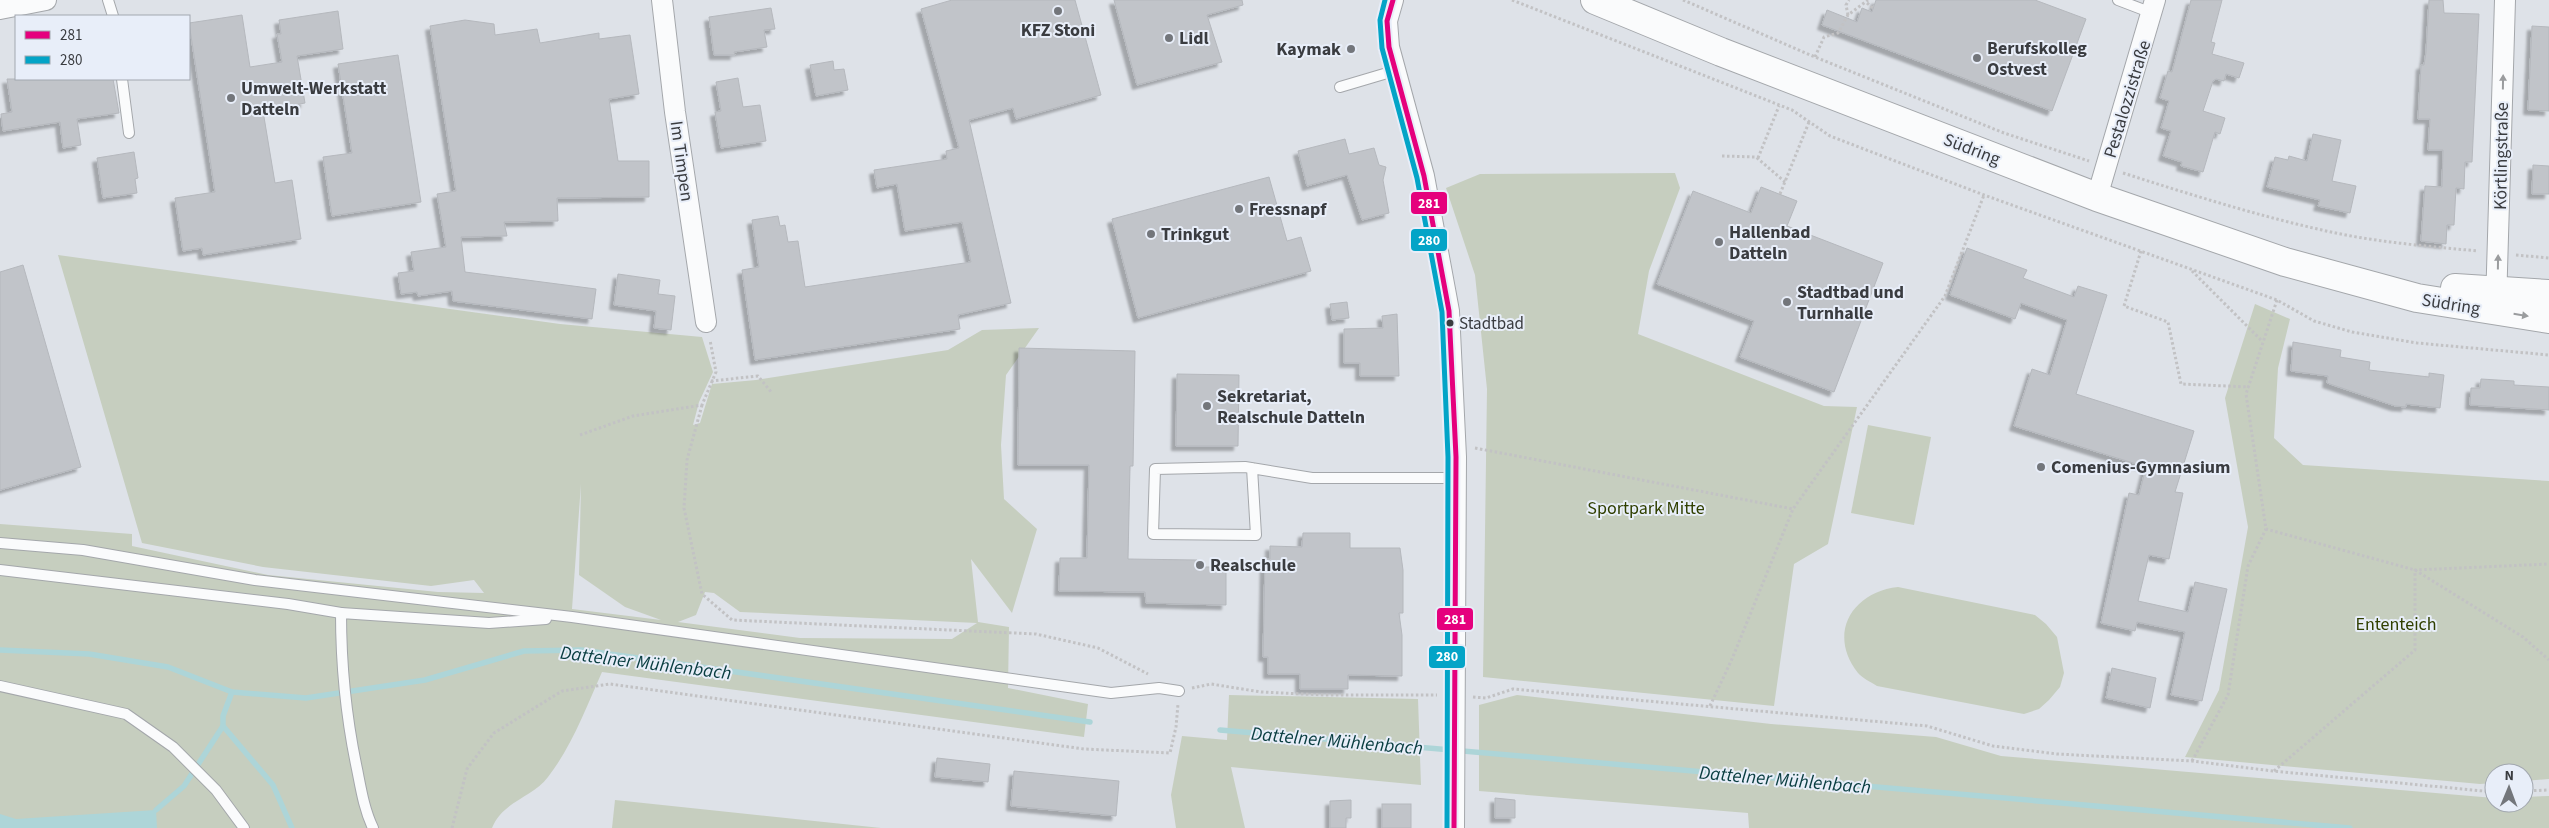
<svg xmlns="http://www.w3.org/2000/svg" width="2549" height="828" font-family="'Source Sans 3',sans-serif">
<defs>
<filter id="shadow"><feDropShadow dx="-4.5" dy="4.5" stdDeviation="1" flood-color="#0004"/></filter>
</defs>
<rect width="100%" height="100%" fill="#dee2e8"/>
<g fill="#c6cebf" fill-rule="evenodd">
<path d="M 1675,173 L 1680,188 L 1649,271 L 1638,334 L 1824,406 L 1857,407 L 1828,544 L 1794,564 L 1774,706 L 1483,677 L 1487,389 L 1475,275 L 1446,188 L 1480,174 Z"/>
<path d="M 58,255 L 560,324 L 702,337 L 713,372 L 699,402 L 693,425 L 700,423 L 712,384 L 756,380 L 948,350 L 982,330 L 1039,328 L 1006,375 L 1001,445 L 1004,499 L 1037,529 L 1012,613 L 971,559 L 978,622 L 1009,627 L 1008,688 L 1088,704 L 1084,737 L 602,672 C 586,708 572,746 548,777 C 532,798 503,801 492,828 L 0,828 L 0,524 L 132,534 L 132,546 L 268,575 L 438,592 L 484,593 L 474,580 L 431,586 L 263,567 L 142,543 ZM 581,484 L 579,575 L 625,607 L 661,620 L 572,609 ZM 705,592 L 714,593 L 740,612 L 977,623 L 952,639 L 800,638 L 678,622 L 696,615 Z"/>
<path d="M 2255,304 L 2290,319 L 2278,368 L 2274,438 L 2303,465 L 2549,481 L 2549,779 L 2524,781 L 2524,773 L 2494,773 L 2494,783 L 2480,784 L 2185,757 L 2219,690 L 2248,527 L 2225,398 Z"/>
<path d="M 1868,425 L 1931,437 L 1914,525 L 1851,513 Z"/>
<path d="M 1898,587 L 2035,615 L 2046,624 L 2057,637 L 2064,673 L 2060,687 L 2049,700 L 2039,709 L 2024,714 L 1877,686 C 1871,682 1862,678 1858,673 C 1827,634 1852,592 1898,587 Z"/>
<path d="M 1229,695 L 1418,699 L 1421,785 L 1231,767 L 1245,828 L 1176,828 L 1171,795 L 1182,736 L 1227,740 Z"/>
<path d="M 1517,695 L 1771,724 L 1936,737 L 2001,756 L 2494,798 L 2494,803 L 2524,803 L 2524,797 L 2549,796 L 2549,828 L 1749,828 L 1748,813 L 1479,791 L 1479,705 Z"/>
<path d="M 615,800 L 881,828 L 612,828 Z"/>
</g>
<path fill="#add5d8" d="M 156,810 L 157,828 L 0,828 L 0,814 L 16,819 Z"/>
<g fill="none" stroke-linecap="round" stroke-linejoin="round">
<g stroke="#add5d8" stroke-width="5.5">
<path d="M 0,650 L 89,654 L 168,667 L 232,692 L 306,698 L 425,680 L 524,651 L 581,650 L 1090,722"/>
<path d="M 232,692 L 223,716 L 223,726 L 273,785 L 292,828"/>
<path d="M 1220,730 L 2350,828"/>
<path d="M 156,810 L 184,786 L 223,726"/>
</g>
</g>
<g fill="#c1c4c9" stroke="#b5b8bd" filter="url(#shadow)">
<path d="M 952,0 L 1075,0 L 1101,95 L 1016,119 L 1013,108 L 969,120 L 1011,303 L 958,315 L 960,329 L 755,360 L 742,270 L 759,267 L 752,220 L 778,216 L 780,226 L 785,225 L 788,242 L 798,241 L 805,287 L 971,262 L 962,222 L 905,231 L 897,184 L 877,188 L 874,170 L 947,159 L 946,151 L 959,148 L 921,9 Z"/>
<path d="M 1114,0 L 1242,0 L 1243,5 L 1207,15 L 1222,62 L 1137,85 Z"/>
<path d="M 1876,0 L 2035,0 L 2086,19 L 2052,111 L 1822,25 L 1827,10 L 1857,22 L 1862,8 L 1872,12 Z"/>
<path d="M 2191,0 L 2222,0 L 2211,42 L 2215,43 L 2212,54 L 2244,63 L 2239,78 L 2226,74 L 2224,81 L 2216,79 L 2213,81 L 2203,111 L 2225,118 L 2220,134 L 2215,132 L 2203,172 L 2181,166 L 2182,162 L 2163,156 L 2171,131 L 2161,128 L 2169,101 L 2160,98 L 2168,71 L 2172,72 Z"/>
<path d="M 2429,0 L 2443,0 L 2444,13 L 2479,14 L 2472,162 L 2465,162 L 2464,189 L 2456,188 L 2454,225 L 2447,225 L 2446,244 L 2421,241 L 2425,186 L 2442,187 L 2443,150 L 2428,150 L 2430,119 L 2418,119 L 2421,65 L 2424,65 L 2426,52 Z"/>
<path d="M 771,8 L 775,29 L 764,30 L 767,47 L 734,52 L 735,55 L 714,55 L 709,17 Z"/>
<path d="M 338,11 L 343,49 L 297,56 L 305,103 L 263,111 L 275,183 L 292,180 L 301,239 L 203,255 L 202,248 L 183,251 L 175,198 L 215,192 L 189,23 L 242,15 L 250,67 L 282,62 L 277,34 L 281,34 L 279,20 Z"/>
<path d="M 465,20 L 494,24 L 495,35 L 537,29 L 540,43 L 599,33 L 599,39 L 630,35 L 639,94 L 609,99 L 618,161 L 649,161 L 649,197 L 557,198 L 558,221 L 504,222 L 507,236 L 461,237 L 465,272 L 596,289 L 592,319 L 453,301 L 452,291 L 418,296 L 417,292 L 401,294 L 398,273 L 414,271 L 411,252 L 446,247 L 437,194 L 456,191 L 430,26 Z"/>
<path d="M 2532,26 L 2549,27 L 2549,111 L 2528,110 Z"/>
<path d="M 398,55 L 421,202 L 332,216 L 323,157 L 352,153 L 338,64 Z"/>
<path d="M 833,61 L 834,70 L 844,69 L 848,90 L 816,96 L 810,65 Z"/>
<path d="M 738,78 L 743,107 L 760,105 L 766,141 L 721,148 L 715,112 L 721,111 L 716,82 Z"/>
<path d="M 7,79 L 113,79 L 119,113 L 77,119 L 81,145 L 63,148 L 60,122 L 3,131 L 1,114 L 12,112 Z"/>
<path d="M 2313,134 L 2341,140 L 2332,181 L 2356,186 L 2350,213 L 2318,206 L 2320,200 L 2267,187 L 2275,157 L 2288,160 L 2289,156 L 2307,161 Z"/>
<path d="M 1345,139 L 1349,154 L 1374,148 L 1379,165 L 1386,167 L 1383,180 L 1389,213 L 1362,220 L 1347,175 L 1307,186 L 1298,151 Z"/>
<path d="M 134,152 L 138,178 L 135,179 L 137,193 L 103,198 L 97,158 Z"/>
<path d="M 2533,165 L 2549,166 L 2549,194 L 2532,194 Z"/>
<path d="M 1269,177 L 1287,241 L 1301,237 L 1311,271 L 1138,318 L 1112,219 Z"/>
<path d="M 1761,187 L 1797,201 L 1787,226 L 1883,263 L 1834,392 L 1740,357 L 1754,321 L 1657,284 L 1693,191 L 1751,213 Z"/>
<path d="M 1967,248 L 2027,270 L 2023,278 L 2074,297 L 2078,286 L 2107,295 L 2076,394 L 2194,431 L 2175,492 L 2183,493 L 2169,559 L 2149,555 L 2138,601 L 2188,612 L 2195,582 L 2227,589 L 2202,701 L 2171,695 L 2185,632 L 2137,622 L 2135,631 L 2101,623 L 2129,493 L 2139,495 L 2146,467 L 2014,426 L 2032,369 L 2050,375 L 2067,320 L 2021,303 L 2015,319 L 1950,295 Z"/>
<path d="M 23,265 L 81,467 L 0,490 L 0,272 Z"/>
<path d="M 618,274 L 660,280 L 658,294 L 675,296 L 671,330 L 654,328 L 656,311 L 614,305 Z"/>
<path d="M 1347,302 L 1349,318 L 1332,320 L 1330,304 Z"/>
<path d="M 1397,314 L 1399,376 L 1360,376 L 1360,363 L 1344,363 L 1344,329 L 1383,328 L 1382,316 Z"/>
<path d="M 2293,342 L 2341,350 L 2340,357 L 2370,362 L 2369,370 L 2429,377 L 2429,373 L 2444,375 L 2440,408 L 2406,404 L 2406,407 L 2395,406 L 2327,383 L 2328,376 L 2291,371 Z"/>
<path d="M 1019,348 L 1135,351 L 1133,466 L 1130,466 L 1128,559 L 1197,560 L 1197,567 L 1226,567 L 1226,605 L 1146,603 L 1145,592 L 1059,591 L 1060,558 L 1087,558 L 1089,465 L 1018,465 Z"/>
<path d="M 1177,374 L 1239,375 L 1238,446 L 1176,446 Z"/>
<path d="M 2481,379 L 2514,381 L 2514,385 L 2549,387 L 2549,410 L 2470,405 L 2471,388 L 2480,388 Z"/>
<path d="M 1303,533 L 1350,533 L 1350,548 L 1400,548 L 1403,570 L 1403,613 L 1399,613 L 1402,635 L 1402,676 L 1348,675 L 1348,689 L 1300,689 L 1300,674 L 1268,674 L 1268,657 L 1263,657 L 1265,559 L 1270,559 L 1270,546 L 1302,547 Z"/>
<path d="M 2112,668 L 2156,678 L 2150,708 L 2106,698 Z"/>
<path d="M 937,758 L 990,764 L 988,782 L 935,777 Z"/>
<path d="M 1014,771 L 1119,781 L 1116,816 L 1011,806 Z"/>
<path d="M 1495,798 L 1515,800 L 1515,818 L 1495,818 Z"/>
<path d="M 1351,800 L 1351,818 L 1346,818 L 1346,828 L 1330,828 L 1330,801 Z"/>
<rect x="1382" y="804" width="29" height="24"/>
</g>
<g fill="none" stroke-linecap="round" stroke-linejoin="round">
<defs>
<g id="lane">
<path d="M 108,0 L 113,16"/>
<path d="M 2118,0 L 2152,13"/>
<path d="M 122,79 L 129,133"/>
<path d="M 1340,87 L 1394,71"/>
<path d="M 1252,468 L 1256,535 L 1153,534 L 1155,469 L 1245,467 L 1312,478 L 1455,478"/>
<path d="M 0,543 L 83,550 L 255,580 L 572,617 L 1111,693 L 1159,688 L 1179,691"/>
<path d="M 0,570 L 288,604 L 341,613"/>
<path d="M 0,686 L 126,714 L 173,747 L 216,790 L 244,828"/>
<path d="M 373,828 C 364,809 361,789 357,769 C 346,717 341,667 341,613 L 489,623 L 546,619"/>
</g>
<g id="street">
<path d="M 662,0 L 675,112 L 706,322"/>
<path d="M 1393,0 L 1387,21 L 1389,47 L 1424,176 L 1449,311 L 1456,457 L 1454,828"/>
<path d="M 0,9 L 46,0"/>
<path d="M 2097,197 L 2155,0"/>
<path d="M 2496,304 L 2505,0"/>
</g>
<g id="primary">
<path d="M 1595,0 L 1721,52 L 2097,197 L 2285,262 L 2417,298 L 2549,319"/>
<path d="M 2455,288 L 2549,294"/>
</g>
</defs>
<use href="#lane" stroke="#a4a7ab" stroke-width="12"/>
<use href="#street" stroke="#a4a7ab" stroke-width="22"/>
<use href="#primary" stroke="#a4a7ab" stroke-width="30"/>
<g stroke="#c2c2c4" stroke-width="3" stroke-dasharray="2.5 2.5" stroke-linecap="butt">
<path d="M 1512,0 L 1792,110 L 1830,136 L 1984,195 L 2277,300 L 2314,321 L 2352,332 L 2417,343 L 2549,355"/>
<path d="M 1683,0 L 1815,57 L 2004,133 L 2089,161"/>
<path d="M 1867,3 L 1873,8"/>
<path d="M 1848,15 L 1846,5 L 1849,0"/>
<path d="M 1815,57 L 1824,37 L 1838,33 L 1848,15 L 1868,0"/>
<path d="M 1722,156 L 1756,157 L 1785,182"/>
<path d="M 1758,158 L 1779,106"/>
<path d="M 2123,173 C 2189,194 2255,215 2322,230 C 2373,242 2426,246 2478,251"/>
<path d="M 1780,194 L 1809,122"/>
<path d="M 2141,251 L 2124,306 L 2168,322 L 2181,384 L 2249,387"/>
<path d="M 2516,255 L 2549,258"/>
<path d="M 2192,271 L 2262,341"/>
<path d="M 2277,300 L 2246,394 L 2266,529 L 2415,570 L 2523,637 L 2549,660"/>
<path d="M 711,381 L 758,376 L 772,393"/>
<path d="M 702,405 L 687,460 L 684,508 L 702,594 L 732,620 L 1036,634 L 1098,648 L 1148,674"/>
<path d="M 580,435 L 633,416 L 702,405 L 716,372 L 710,340"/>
<path d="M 1475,448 L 1793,509"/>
<path d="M 1192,688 L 1211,684 L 1261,692 L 1324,695 L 1437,695"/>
<path d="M 1473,697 L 1486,698 L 1513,689 L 1927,726 L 1993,746 L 2057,754 L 2192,761 L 2273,771 L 2494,792"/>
<path d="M 1710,706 L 1732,659 L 1793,509 L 1945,296 L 1984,195"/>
<path d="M 2192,761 L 2228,695 L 2248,566 L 2266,529"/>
<path d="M 2274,771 L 2415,650 L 2415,570 L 2549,564"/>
<path d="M 2524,791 L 2549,790"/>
<path d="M 452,828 L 467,769 L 494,733 L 562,691 L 610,684 L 1084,749 L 1170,753 L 1176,727 L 1178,704"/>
</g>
<use href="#lane" stroke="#fafbfc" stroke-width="10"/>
<use href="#street" stroke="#fafbfc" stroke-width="20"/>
<use href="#primary" stroke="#fafbfc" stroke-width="28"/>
<defs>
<path id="bus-1" d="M 1393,0 L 1387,21 L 1389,47 L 1424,176 L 1449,311 L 1456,457 L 1454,828"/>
<path id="bus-2" d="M 1385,0 L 1380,20 L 1382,48 L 1417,178 L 1442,312 L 1448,457 L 1447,828"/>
</defs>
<use href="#bus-1" stroke="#e8eef9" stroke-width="9"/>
<use href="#bus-2" stroke="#e8eef9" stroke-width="9"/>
<use href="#bus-1" stroke="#e5007d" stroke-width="5"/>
<use href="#bus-2" stroke="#03a4c7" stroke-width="5"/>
</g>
<defs><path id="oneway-solid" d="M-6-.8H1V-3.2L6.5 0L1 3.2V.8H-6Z" transform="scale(1.25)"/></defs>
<g fill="#9a9c9e">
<use href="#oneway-solid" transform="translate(2503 82) rotate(-89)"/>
<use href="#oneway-solid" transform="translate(2498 262) rotate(-89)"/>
<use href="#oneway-solid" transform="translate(2521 315) rotate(9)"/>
</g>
<g fill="#73767b" stroke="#e8eef9" stroke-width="2">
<circle cx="1058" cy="11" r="5"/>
<circle cx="1169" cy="38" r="5"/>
<circle cx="1351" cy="49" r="5"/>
<circle cx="1977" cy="58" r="5"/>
<circle cx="231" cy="98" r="5"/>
<circle cx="1239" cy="209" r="5"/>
<circle cx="1151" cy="234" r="5"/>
<circle cx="1719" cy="242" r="5"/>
<circle cx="1787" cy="302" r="5"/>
<circle cx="1207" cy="406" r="5"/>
<circle cx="2041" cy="467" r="5"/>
<circle cx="1200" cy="565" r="5"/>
</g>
<circle fill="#3a3c40" stroke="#e8eef9" stroke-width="2" cx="1450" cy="323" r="4.5"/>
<g text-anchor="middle" stroke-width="4" stroke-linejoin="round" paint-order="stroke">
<g font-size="17" fill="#3a3c40" stroke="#e8eef9" text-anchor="start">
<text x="1459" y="329">Stadtbad</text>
</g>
<g font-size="18" font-weight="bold" fill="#3a3c40" stroke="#e8eef9" text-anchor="start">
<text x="1058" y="36" text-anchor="middle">KFZ Stoni</text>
<text x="1179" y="44">Lidl</text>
<text x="1987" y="54">Berufskolleg<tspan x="1987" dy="21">Ostvest</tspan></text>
<text x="1341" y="55" text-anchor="end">Kaymak</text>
<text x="241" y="94">Umwelt-Werkstatt<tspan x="241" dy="21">Datteln</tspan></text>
<text x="1249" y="215">Fressnapf</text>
<text x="1729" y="238">Hallenbad<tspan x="1729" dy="21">Datteln</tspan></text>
<text x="1161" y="240">Trinkgut</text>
<text x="1797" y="298">Stadtbad und<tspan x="1797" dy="21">Turnhalle</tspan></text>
<text x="1217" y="402">Sekretariat,<tspan x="1217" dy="21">Realschule Datteln</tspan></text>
<text x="2051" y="473">Comenius-Gymnasium</text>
<text x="1210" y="571">Realschule</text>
</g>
<g font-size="18" fill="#3a3c40" stroke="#e8eef9">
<text transform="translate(2127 99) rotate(-73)" y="6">Pestalozzistraße</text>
<text transform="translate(1972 149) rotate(21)" y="6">Südring</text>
<text transform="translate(2501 156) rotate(-89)" y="6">Körtlingstraße</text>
<text transform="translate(682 161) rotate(82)" y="6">Im Timpen</text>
<text transform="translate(2451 304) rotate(9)" y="6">Südring</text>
</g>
<g font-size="18" fill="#303f00" stroke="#e8eef9">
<text x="1646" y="514">Sportpark Mitte</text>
<text x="2396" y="630">Ententeich</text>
</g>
<g font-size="19" font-style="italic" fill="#093d40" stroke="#e8eef9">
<text transform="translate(646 662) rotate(7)" y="7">Dattelner Mühlenbach</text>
<text transform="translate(1337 740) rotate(5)" y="7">Dattelner Mühlenbach</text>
<text transform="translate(1785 779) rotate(5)" y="7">Dattelner Mühlenbach</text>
</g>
</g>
<g stroke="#e8eef9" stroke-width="2">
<rect x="1410" y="191" width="38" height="24" rx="5" fill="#e5007d"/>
<rect x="1410" y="228" width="38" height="24" rx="5" fill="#03a4c7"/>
<rect x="1436" y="607" width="38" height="24" rx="5" fill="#e5007d"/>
<rect x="1428" y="645" width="38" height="24" rx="5" fill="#03a4c7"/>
</g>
<g font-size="14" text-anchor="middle" font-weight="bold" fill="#fff">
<text x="1429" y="208">281</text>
<text x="1429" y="245">280</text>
<text x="1455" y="624">281</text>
<text x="1447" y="661">280</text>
</g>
<rect x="15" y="15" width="175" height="65" fill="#e8eef9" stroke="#a2a7af"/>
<rect x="25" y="31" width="25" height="8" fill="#e5007d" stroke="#a2a7af"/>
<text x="60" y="40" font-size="15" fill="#3a3c40">281</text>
<rect x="25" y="56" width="25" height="8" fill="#03a4c7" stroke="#a2a7af"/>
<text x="60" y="65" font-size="15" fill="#3a3c40">280</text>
<g transform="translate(2509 788) rotate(1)"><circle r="24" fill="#e8eef9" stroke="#a2a7af"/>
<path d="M0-4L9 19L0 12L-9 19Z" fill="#73767b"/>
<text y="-8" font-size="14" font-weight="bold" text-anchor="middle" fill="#3a3c40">N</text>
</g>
</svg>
